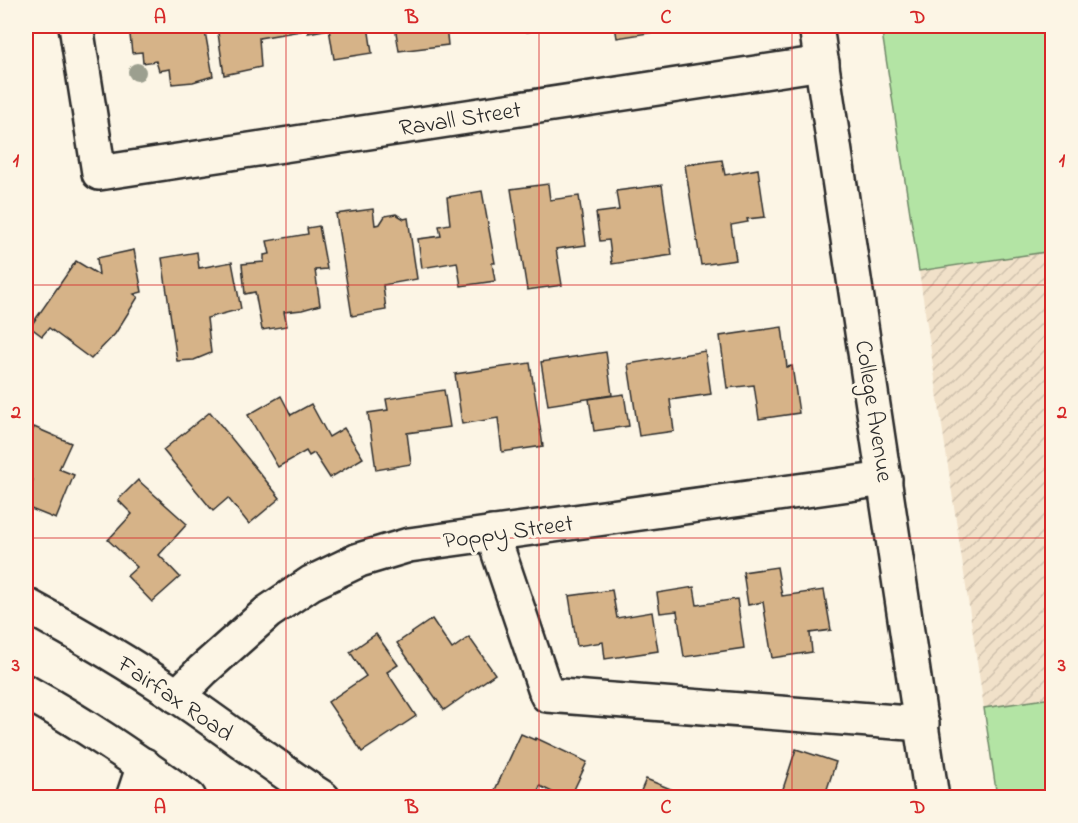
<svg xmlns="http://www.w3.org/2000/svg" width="1078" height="823" font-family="'Indie Flower',sans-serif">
<defs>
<pattern id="industrial-furrows" width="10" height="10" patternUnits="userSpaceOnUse" patternTransform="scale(1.5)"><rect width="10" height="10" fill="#f1e1c9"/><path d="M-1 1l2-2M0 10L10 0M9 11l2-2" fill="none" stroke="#cfc1ad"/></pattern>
</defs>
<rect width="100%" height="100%" fill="#fcf5e5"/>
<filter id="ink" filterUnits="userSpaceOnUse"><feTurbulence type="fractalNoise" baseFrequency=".0167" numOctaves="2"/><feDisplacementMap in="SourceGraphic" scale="12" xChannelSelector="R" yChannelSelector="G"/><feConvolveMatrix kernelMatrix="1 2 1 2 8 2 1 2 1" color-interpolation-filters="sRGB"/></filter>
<g filter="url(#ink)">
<path fill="url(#industrial-furrows)" d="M 1052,251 L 1052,698 L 984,708 L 919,271 Z"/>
<g fill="#b3e4a4" stroke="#6f8868" stroke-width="1.5">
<path d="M 881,26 L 1052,26 L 1052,251 L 919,271 Z"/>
<path d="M 1052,698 L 1052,797 L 997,797 L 984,708 Z"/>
</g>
<g fill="#d6b388" stroke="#2b2b2b" stroke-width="1.5">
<path d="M 129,26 L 204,26 L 213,76 L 193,82 L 172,84 L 170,69 L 159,71 L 156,61 L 143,63 L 142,52 L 132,53 Z"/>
<path d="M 217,26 L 300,26 L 301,31 L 259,38 L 261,67 L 224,75 Z"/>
<path d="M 307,26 L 368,26 L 372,53 L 334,59 L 329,29 L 308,33 Z"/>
<path d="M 395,26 L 455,26 L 446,26 L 448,45 L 399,51 Z"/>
<path d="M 526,26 L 561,26 L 527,32 Z"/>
<path d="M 615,26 L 679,26 L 680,28 L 617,38 Z"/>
<path d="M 722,160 L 725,175 L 758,169 L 765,217 L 747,219 L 748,222 L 731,225 L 736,260 L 701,265 L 685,165 Z"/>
<path d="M 548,184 L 550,200 L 579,196 L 586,245 L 556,249 L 562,285 L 527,290 L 511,189 Z"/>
<path d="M 662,185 L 672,255 L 612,264 L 609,240 L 600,241 L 596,213 L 619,210 L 616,191 Z"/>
<path d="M 482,191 L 495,263 L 492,263 L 495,281 L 461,286 L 457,262 L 422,268 L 418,239 L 441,236 L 439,226 L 450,224 L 447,197 Z"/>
<path d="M 373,209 L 375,225 L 380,224 L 385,216 L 396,214 L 404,219 L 408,218 L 417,279 L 383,285 L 386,310 L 352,316 L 336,214 Z"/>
<path d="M 319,226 L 327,269 L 315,270 L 320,305 L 302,310 L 284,312 L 287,326 L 262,330 L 255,292 L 245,294 L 242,264 L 264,262 L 264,255 L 270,254 L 267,241 L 308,234 L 307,228 Z"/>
<path d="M 26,236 L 31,247 L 26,251 Z"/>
<path d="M 134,250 L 142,292 L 134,294 L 138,297 L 115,334 L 91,359 L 49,328 L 42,336 L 30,327 L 76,261 L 99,275 L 97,258 Z"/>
<path d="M 197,252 L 199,268 L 232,262 L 241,309 L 207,318 L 211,353 L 194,360 L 177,361 L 162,258 Z"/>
<path d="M 782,327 L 787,367 L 792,366 L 799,413 L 759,419 L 754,385 L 727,388 L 720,336 Z"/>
<path d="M 705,351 L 711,394 L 670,400 L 674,431 L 639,436 L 628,364 Z"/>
<path d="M 606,352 L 612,395 L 548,405 L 541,362 Z"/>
<path d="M 530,363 L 543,446 L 502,452 L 498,418 L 462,424 L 455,374 Z"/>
<path d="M 444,390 L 450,427 L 407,433 L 411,464 L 376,470 L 368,413 L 388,410 L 386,399 Z"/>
<path d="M 624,394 L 629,426 L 594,431 L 589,399 Z"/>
<path d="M 281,396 L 291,415 L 311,404 L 329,437 L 344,428 L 363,458 L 330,478 L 314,453 L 309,456 L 306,451 L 278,467 L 248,415 Z"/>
<path d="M 210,412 L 280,498 L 249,524 L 228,498 L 213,511 L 163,450 Z"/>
<path d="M 34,427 L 71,443 L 59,469 L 74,475 L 56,519 L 26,507 L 26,498 L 33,480 L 26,477 L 26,446 Z"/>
<path d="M 138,480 L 187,524 L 159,555 L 180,577 L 152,602 L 127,576 L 137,567 L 108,540 L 132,514 L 118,500 Z"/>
<path d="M 777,567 L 782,596 L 824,590 L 831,630 L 810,633 L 812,652 L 772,658 L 763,602 L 748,605 L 743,572 Z"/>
<path d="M 694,587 L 697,605 L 737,599 L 744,648 L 684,657 L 677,611 L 660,613 L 657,593 Z"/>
<path d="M 612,590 L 617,618 L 652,612 L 658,651 L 605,659 L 603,642 L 577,646 L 569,596 Z"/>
<path d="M 432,619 L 452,649 L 469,637 L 495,674 L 444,710 L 397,643 Z"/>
<path d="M 376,634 L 398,665 L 387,672 L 416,716 L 362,752 L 328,702 L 366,676 L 350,652 Z"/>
<path d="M 521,734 L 535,740 L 536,738 L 587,762 L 570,798 L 564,798 L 540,786 L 535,798 L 505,798 L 494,792 Z"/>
<path d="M 796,749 L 836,762 L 824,798 L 780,798 Z"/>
<path d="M 646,779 L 678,792 L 676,798 L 638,798 Z"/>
<path d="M 691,793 L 703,798 L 689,798 Z"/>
</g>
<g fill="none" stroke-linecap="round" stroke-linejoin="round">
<defs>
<g id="minor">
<path d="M 76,26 L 99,173 L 822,63"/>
<path d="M 816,26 L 932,798"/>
<path d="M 492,533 L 547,695 L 922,724"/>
<path d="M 177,696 L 203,670 L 268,612 L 311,583 L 359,560 L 409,545 L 885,479"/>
<path d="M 133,798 L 144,765"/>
</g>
<g id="major">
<path d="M 26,605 C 77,633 127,662 176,695 C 226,728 272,766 323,798"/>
<path d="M 26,692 C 83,723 136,760 189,798"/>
</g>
</defs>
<use href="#minor" stroke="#2b2b2b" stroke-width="38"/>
<use href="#major" stroke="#2b2b2b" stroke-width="38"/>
<use href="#minor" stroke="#fcf5e5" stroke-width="33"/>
<use href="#major" stroke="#fcf5e5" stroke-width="33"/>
</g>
<circle fill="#9c9f8f" cx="137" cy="72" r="9"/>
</g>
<path fill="none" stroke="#d62828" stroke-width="1.5" stroke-opacity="0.55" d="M 286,26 L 286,798M 539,26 L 539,798M 792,26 L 792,798M 26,285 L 1052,285M 26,538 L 1052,538"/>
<g text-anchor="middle" stroke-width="6" stroke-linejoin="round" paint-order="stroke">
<g font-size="24" fill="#2b2b2b" stroke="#fcf5e5">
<text transform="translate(460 118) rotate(-9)" y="8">Ravall Street</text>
<text transform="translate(875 411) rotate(81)" y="8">College Avenue</text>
<text transform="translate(508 531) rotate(-8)" y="8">Poppy Street</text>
<text transform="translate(176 698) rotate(34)" y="8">Fairfax Road</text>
</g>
</g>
<rect width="1078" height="823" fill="none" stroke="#fcf5e5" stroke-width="66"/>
<rect x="33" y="33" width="1012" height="757" fill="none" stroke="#d62828" stroke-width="2"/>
<g font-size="20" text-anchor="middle" font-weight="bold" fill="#d62828">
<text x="160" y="23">A</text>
<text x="412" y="23">B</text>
<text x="666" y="23">C</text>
<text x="918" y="23">D</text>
<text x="16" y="166">1</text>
<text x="1062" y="166">1</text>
<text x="16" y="418">2</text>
<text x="1062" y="418">2</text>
<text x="16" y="671">3</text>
<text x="1062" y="671">3</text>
<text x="160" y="813">A</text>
<text x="412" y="813">B</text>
<text x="666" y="813">C</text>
<text x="918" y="813">D</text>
</g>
</svg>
